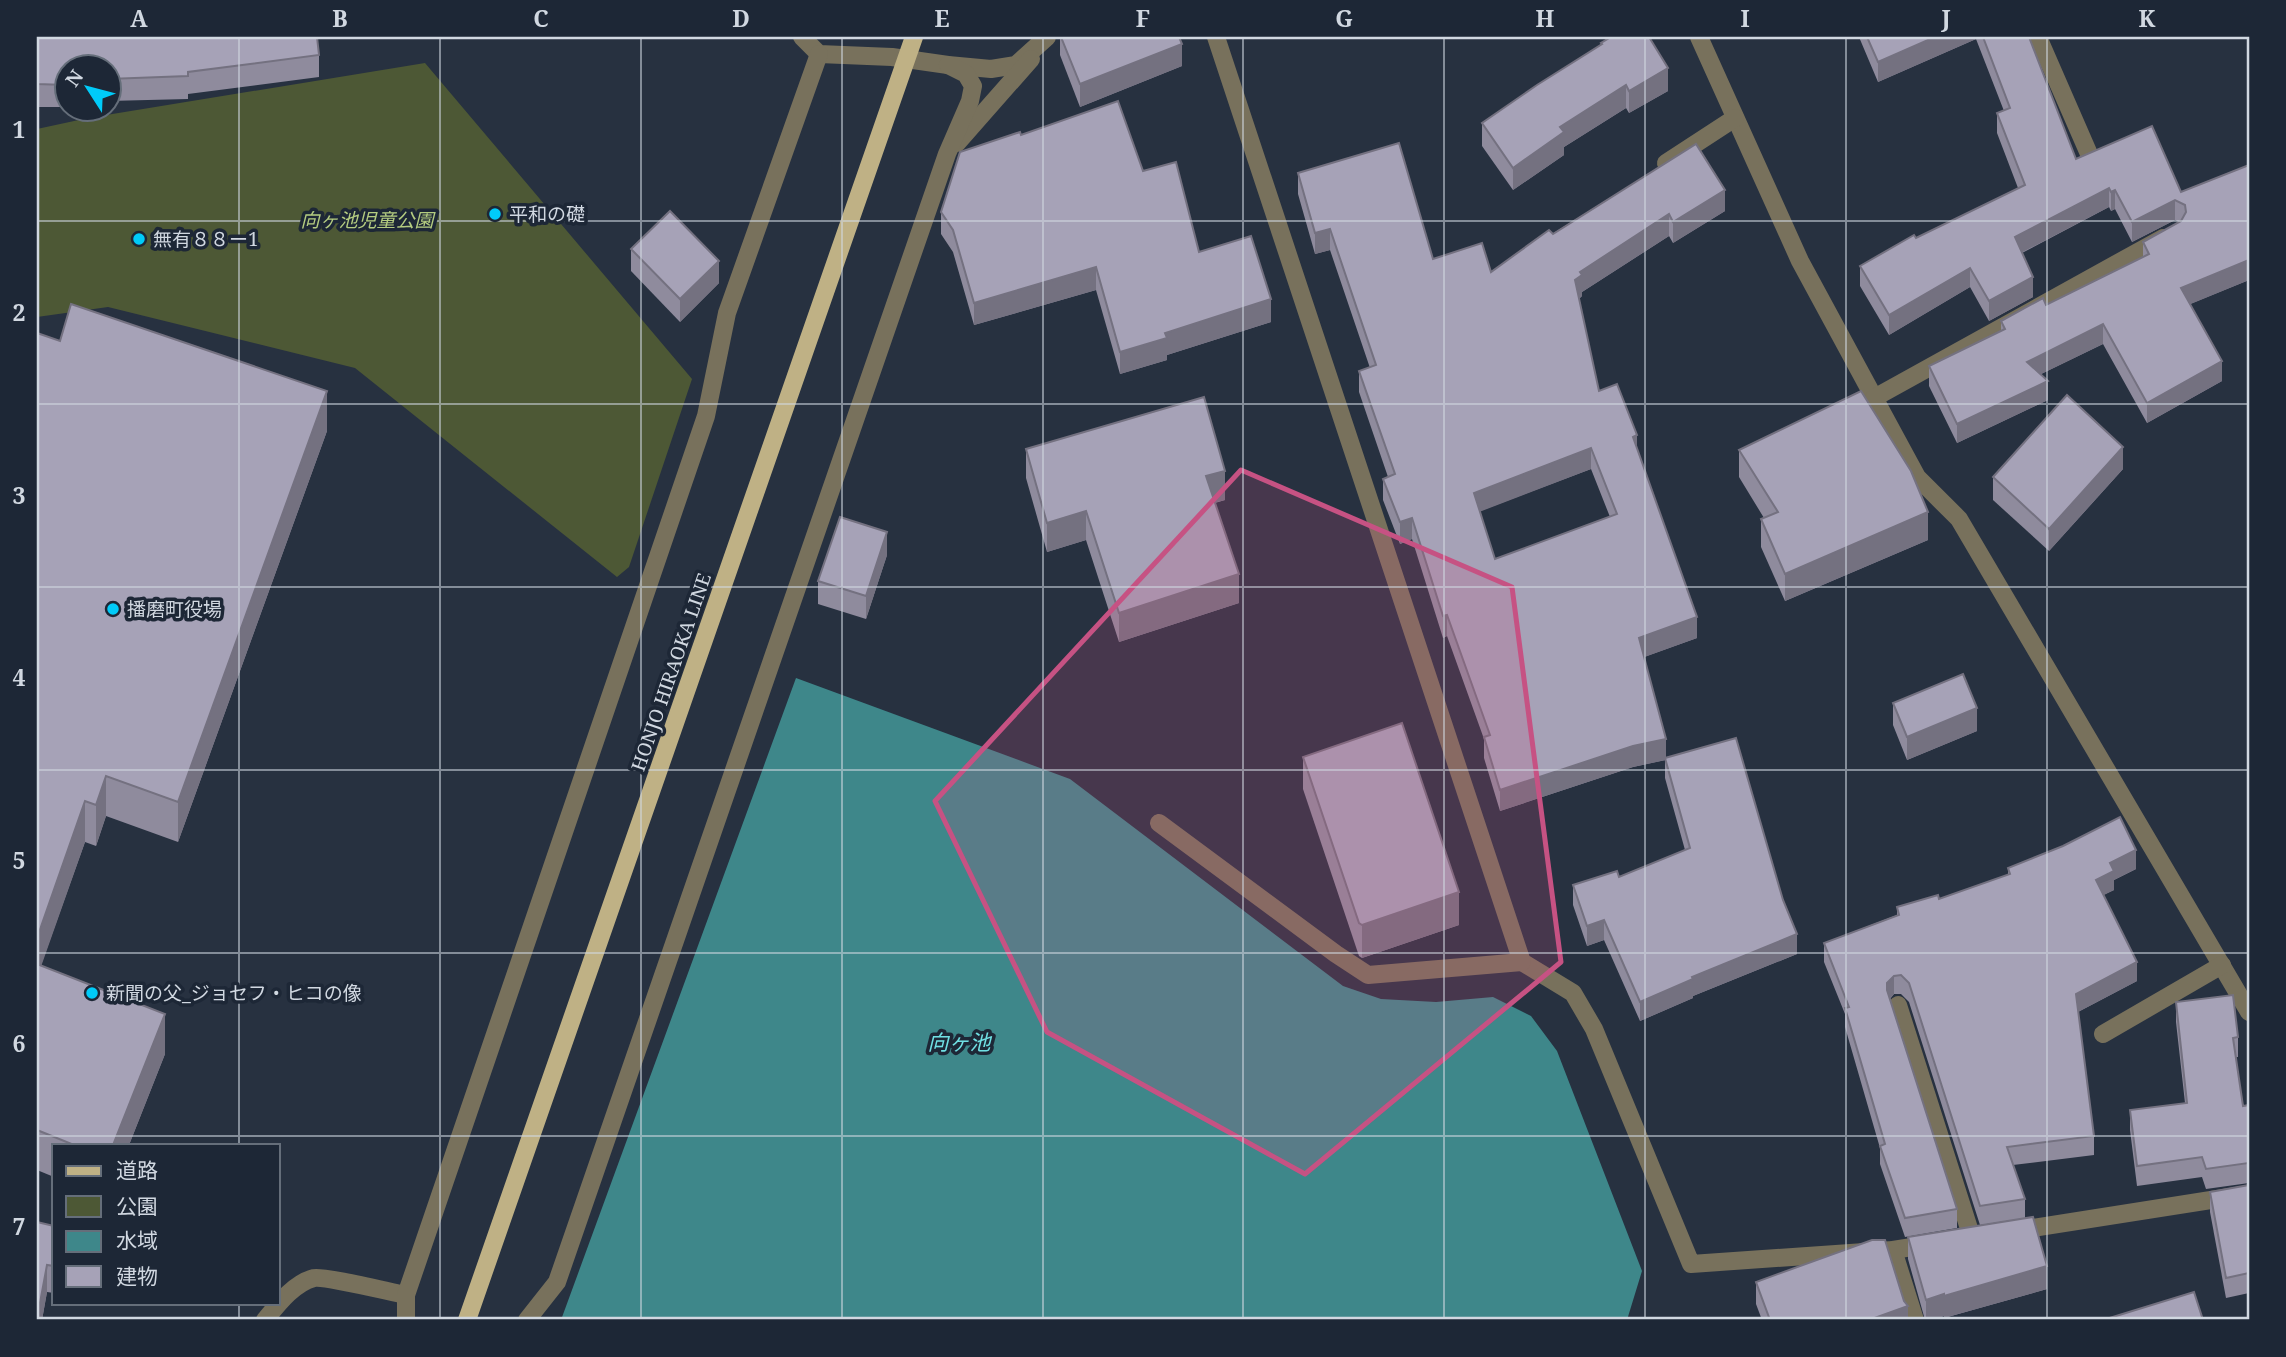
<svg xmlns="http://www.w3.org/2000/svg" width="2286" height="1357" font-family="'Noto Serif','Noto Sans JP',serif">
<rect width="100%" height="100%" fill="#273140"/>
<path fill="#4d5835" d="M 425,63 L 692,379 L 629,567 L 617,577 L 355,368 L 108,307 L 37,317 L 37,129 L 88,118 Z"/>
<path fill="#3e878a" d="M 796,678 L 1070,779 L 1343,986 L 1381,999 L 1436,1002 L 1493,997 L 1531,1016 L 1557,1051 L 1642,1271 L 1627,1320 L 561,1320 Z"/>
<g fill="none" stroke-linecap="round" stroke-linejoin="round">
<g stroke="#78715c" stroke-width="18">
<path d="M 802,37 L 819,54 L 892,57 L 948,65 L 991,69 L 1016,65 L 1047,37"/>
<path d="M 1216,37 L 1522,962 L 1573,993 L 1594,1029 L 1691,1264 L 1893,1250 L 1931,1244"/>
<path d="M 1699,37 L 1800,261 L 1917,477 L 1959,519 L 2249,1012"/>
<path d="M 2038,37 L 2089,154"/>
<path d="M 957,143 L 1031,59"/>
<path d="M 1666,163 L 1735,118"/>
<path d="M 1874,398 L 2163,238"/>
<path d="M 1159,823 L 1336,954 L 1368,975 L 1522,962"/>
<path d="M 1898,1005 L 1972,1238"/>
<path d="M 2103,1034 L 2222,965"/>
<path d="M 2014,1231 L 2249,1194"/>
<path d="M 1893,1250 L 1915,1320"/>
<path d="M 265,1320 C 278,1304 294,1283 314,1278 C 325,1276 390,1292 406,1295"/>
<path d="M 406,1320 L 406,1295 L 706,416 L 727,313 L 819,54"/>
<path d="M 527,1320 L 557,1282 L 947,154 L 970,101 L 973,86 L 966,74 L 948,65"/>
</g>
<path stroke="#bfb185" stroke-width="18" d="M 467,1320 L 914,37"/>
</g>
<g fill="#8f8b9d" fill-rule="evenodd">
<path d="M 37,37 L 319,55 L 319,77 L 188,94 L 188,99 L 108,101 L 108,66 L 66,66 L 66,107 L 37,107 Z"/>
<path d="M 1060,37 L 1179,37 L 1182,66 L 1080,107 L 1060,55 Z"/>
<path d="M 1859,37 L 2029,37 L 2076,159 L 2181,192 L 2249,165 L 2249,280 L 2190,304 L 2222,381 L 2147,423 L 2103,344 L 2041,374 L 2048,400 L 1957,443 L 1929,386 L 1929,366 L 2001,332 L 2001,321 L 2046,305 L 2143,257 L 2143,242 L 2179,222 L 2175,220 L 2132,242 L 2115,209 L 2111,211 L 2109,207 L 2022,253 L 2033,297 L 1989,321 L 1970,287 L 1889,335 L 1860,286 L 1860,266 L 1916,238 L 2018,188 L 1997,133 L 1997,113 L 2004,111 L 1976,39 L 1878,82 Z"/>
<path d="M 1601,43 L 1668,91 L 1629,113 L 1626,108 L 1564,147 L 1564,155 L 1513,190 L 1482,146 L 1482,123 L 1601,45 Z"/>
<path d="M 1021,135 L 1199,252 L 1271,322 L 1167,355 L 1167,360 L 1120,374 L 1096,290 L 974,325 L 953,252 L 941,234 L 941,212 Z"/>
<path d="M 1696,144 L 1725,211 L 1673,243 L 1669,236 L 1582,292 L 1582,296 L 1579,299 L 1599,391 L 1637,450 L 1697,638 L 1644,657 L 1666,758 L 1797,954 L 1693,996 L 1693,998 L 1640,1021 L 1604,940 L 1587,946 L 1573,905 L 1573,885 L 1619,877 L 1685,850 L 1665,778 L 1665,760 L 1633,767 L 1500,811 L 1484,758 L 1484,739 L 1447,636 L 1443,638 L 1412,539 L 1400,544 L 1383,500 L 1383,479 L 1388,477 L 1359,392 L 1359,371 L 1370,368 L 1330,250 L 1315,254 L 1298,194 L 1298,173 L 1433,259 L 1491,272 ZM 1591,469 L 1610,517 L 1495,559 L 1480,511 Z"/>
<path d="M 631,249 L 719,283 L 680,322 L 631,271 Z"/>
<path d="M 37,333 L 327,431 L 178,842 L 106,816 L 96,846 L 85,842 L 41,965 L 165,1054 L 129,1145 L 54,1145 L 54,1177 L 37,1170 Z"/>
<path d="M 1026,449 L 1225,500 L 1215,503 L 1239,603 L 1119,642 L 1086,540 L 1047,552 L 1026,478 Z"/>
<path d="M 1739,450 L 1928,540 L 1785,601 L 1761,547 L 1761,519 L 1764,518 L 1739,477 Z"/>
<path d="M 2123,469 L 2049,551 L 1993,500 L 1993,477 Z"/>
<path d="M 887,555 L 866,619 L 818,604 L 818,581 Z"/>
<path d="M 1893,703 L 1977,731 L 1907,760 L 1893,725 Z"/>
<path d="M 1303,757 L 1459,925 L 1362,958 L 1359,956 L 1303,789 Z"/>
<path d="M 2008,868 L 2136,869 L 2114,880 L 2114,890 L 2103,895 L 2137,981 L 2078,1012 L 2094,1136 L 2094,1155 L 2013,1165 L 2025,1199 L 2025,1218 L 1980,1225 L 1909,1002 L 1901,994 L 1894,994 L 1890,999 L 1957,1209 L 1957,1228 L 1905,1237 L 1880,1164 L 1880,1148 L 1845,1027 L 1845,1014 L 1824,962 L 1824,943 L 1897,915 L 1897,907 L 1939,899 L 2008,875 Z"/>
<path d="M 2176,1002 L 2238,1037 L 2238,1057 L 2236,1057 L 2243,1106 L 2249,1105 L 2249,1183 L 2206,1189 L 2202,1177 L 2137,1186 L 2130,1130 L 2130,1110 L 2185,1103 L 2176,1022 Z"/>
<path d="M 2249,1185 L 2249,1293 L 2226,1298 L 2210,1212 L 2210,1192 Z"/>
<path d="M 54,1226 L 54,1293 L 47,1292 L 42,1320 L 37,1320 Z"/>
<path d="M 1908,1237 L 2047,1289 L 1944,1318 L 1944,1316 L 1932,1320 L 1925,1320 L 1908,1259 Z"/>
<path d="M 1756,1282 L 1908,1320 L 1762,1320 L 1756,1304 Z"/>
</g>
<g fill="#747180">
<path d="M 1935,37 L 1976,37 L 1976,39 L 1878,82 L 1878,62 Z"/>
<path d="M 1182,44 L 1182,66 L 1080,107 L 1080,84 Z"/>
<path d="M 1668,68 L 1668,91 L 1629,113 L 1629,91 Z"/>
<path d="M 1626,85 L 1626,108 L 1564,147 L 1564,155 L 1513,190 L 1513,168 L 1560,127 Z"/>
<path d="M 2109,188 L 2109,207 L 2015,256 L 2015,237 Z"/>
<path d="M 1725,190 L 1725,211 L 1673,243 L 1673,222 Z"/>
<path d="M 2115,190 L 2115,209 L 2111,211 L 2111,192 Z"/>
<path d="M 2175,200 L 2175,220 L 2132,242 L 2132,222 Z"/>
<path d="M 1669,214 L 1669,236 L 1582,292 L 1582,296 L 1575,301 L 1575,280 L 1580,272 Z"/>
<path d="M 1330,229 L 1330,250 L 1315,254 L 1315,233 Z"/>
<path d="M 2249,260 L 2249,280 L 2181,308 L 2181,288 Z"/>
<path d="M 719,261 L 719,283 L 680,322 L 680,299 Z"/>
<path d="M 1096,267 L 1096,290 L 974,325 L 974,303 Z"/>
<path d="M 1970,268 L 1970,287 L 1889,335 L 1889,315 Z"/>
<path d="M 2033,277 L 2033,297 L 1989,321 L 1989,301 Z"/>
<path d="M 1271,299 L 1271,322 L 1167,355 L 1167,360 L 1120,374 L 1120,352 L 1165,333 Z"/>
<path d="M 2103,324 L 2103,344 L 2027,381 L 2027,362 Z"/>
<path d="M 2222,361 L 2222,381 L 2147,423 L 2147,403 Z"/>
<path d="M 2048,381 L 2048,400 L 1957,443 L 1957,424 Z"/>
<path d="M 327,391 L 327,431 L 178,842 L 178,802 Z"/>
<path d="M 1637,435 L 1637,457 L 1633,437 Z"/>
<path d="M 2123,447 L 2123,469 L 2049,551 L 2049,529 Z"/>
<path d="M 1591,448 L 1591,469 L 1474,514 L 1474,493 Z"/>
<path d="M 1225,471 L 1225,500 L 1206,505 L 1206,476 Z"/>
<path d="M 1086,511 L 1086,540 L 1047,552 L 1047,523 Z"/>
<path d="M 1928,512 L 1928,540 L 1785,601 L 1785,574 Z"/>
<path d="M 1412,518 L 1412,539 L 1400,544 L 1400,522 Z"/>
<path d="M 887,532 L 887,555 L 866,619 L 866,596 Z"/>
<path d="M 1239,574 L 1239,603 L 1119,642 L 1119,613 Z"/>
<path d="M 1447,615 L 1447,636 L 1443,638 L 1443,616 Z"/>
<path d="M 1697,617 L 1697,638 L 1639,659 L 1639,638 Z"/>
<path d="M 1977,708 L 1977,731 L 1907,760 L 1907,737 Z"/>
<path d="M 1666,739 L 1666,760 L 1633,767 L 1500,811 L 1500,790 L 1633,746 Z"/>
<path d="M 106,776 L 106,816 L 96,846 L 96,805 Z"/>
<path d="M 85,801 L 85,842 L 37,978 L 37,938 Z"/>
<path d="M 2136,850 L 2136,869 L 2114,880 L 2114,890 L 2096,899 L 2096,880 L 2110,863 Z"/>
<path d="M 1459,892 L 1459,925 L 1362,958 L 1362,925 Z"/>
<path d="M 1604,920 L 1604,940 L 1587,946 L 1587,926 Z"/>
<path d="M 1797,934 L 1797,954 L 1693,996 L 1693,998 L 1640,1021 L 1640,1002 L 1692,977 Z"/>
<path d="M 2137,962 L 2137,981 L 2076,1013 L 2076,994 Z"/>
<path d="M 1894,976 L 1894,994 L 1887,1002 L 1887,983 Z"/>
<path d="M 165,1014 L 165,1054 L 129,1145 L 113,1145 Z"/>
<path d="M 47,1265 L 47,1292 L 42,1320 L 37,1320 Z"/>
<path d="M 2047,1266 L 2047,1289 L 1944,1318 L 1944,1296 Z"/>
<path d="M 1944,1294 L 1944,1316 L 1932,1320 L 1926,1320 L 1926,1300 Z"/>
<path d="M 1908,1306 L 1908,1320 L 1869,1320 Z"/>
</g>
<g fill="#a6a2b7" stroke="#747180" stroke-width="2" fill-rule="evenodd">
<path d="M 37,37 L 317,37 L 319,55 L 188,72 L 188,76 L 108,79 L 108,66 L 66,66 L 66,85 L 37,84 Z"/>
<path d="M 1061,37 L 1179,37 L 1182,44 L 1080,84 Z"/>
<path d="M 1611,37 L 1649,37 L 1668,68 L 1629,91 L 1626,85 L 1560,127 L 1564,132 L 1513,168 L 1482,123 L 1537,85 L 1602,44 L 1601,43 Z"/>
<path d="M 1867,37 L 1935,37 L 1878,62 Z"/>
<path d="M 1983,37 L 2029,37 L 2076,159 L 2152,126 L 2181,192 L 2249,165 L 2249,260 L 2181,288 L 2222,361 L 2147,403 L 2103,324 L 2027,362 L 2048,381 L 1957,424 L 1929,366 L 2005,329 L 2001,321 L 2043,298 L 2046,305 L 2149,254 L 2143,242 L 2181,221 L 2186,212 L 2185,205 L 2175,200 L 2132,222 L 2115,190 L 2111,192 L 2109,188 L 2015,237 L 2033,277 L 1989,301 L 1970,268 L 1889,315 L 1860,266 L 1914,235 L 1916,238 L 2025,185 L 1997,113 L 2010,108 Z"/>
<path d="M 1118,101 L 1143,171 L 1176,162 L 1199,252 L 1251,236 L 1271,299 L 1165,333 L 1167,338 L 1120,352 L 1096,267 L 974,303 L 953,230 L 941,212 L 960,152 L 1020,132 L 1021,135 Z"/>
<path d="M 1399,143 L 1433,259 L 1482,243 L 1491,272 L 1549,230 L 1553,234 L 1696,144 L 1725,190 L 1673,222 L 1669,214 L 1580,272 L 1582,275 L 1575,280 L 1599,391 L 1617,384 L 1637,435 L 1633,437 L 1697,617 L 1639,638 L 1666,739 L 1633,746 L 1500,790 L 1484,737 L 1490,735 L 1447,615 L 1443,616 L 1412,518 L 1400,522 L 1383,479 L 1395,474 L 1359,371 L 1376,365 L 1330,229 L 1315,233 L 1298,173 ZM 1591,448 L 1617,514 L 1495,559 L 1474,493 Z"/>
<path d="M 670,211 L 719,261 L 680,299 L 631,249 Z"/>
<path d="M 71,304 L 327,391 L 178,802 L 106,776 L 96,805 L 85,801 L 37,938 L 37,333 L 60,341 Z"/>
<path d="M 1861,391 L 1911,471 L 1928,512 L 1785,574 L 1761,519 L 1778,512 L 1739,450 Z"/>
<path d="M 2067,395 L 2123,447 L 2049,529 L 1993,477 Z"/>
<path d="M 1204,397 L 1225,471 L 1206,476 L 1239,574 L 1119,613 L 1086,511 L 1047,523 L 1026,449 Z"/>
<path d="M 840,517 L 887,532 L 866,596 L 818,581 Z"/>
<path d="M 1963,674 L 1977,708 L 1907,737 L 1893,703 Z"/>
<path d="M 1402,723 L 1459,892 L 1362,925 L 1359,923 L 1303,757 Z"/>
<path d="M 1736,738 L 1783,900 L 1797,934 L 1692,977 L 1693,979 L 1640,1002 L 1604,920 L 1587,926 L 1573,885 L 1617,871 L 1619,877 L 1690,848 L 1665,758 Z"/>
<path d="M 2120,817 L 2136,850 L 2110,863 L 2114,871 L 2096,880 L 2137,962 L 2076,994 L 2094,1136 L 2007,1147 L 2025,1199 L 1980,1206 L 1909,983 L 1901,975 L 1894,976 L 1887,983 L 1887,990 L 1957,1209 L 1905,1218 L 1880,1146 L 1885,1144 L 1845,1008 L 1849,1007 L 1824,943 L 1899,915 L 1897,907 L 1938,895 L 1939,899 L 2010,874 L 2008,868 L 2063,846 Z"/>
<path d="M 37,964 L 165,1014 L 113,1145 L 74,1145 L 37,1130 Z"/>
<path d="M 2233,995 L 2238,1037 L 2233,1038 L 2243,1106 L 2249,1105 L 2249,1163 L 2206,1169 L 2202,1157 L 2137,1166 L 2130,1110 L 2187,1103 L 2176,1002 Z"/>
<path d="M 2249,1185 L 2249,1273 L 2226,1278 L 2210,1192 Z"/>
<path d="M 2033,1217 L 2047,1266 L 1944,1296 L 1944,1294 L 1926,1300 L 1908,1237 Z"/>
<path d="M 37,1222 L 54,1226 L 54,1266 L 47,1265 L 37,1319 Z"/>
<path d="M 1872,1240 L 1885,1240 L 1904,1301 L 1908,1306 L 1869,1320 L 1770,1320 L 1756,1282 Z"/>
<path d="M 2194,1292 L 2203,1320 L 2103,1320 Z"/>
</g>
<path fill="#c65283" fill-opacity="0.2" stroke="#c65283" stroke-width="5" stroke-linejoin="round" d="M 1241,470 L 1512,587 L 1561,962 L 1305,1174 L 1047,1032 L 935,801 Z"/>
<path fill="none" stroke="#d1d8e1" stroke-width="2" stroke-opacity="0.55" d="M 239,37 L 239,1145M 440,37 L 440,1320M 641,37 L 641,1320M 842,37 L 842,1320M 1043,37 L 1043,1320M 1243,37 L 1243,1320M 1444,37 L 1444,1320M 1645,37 L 1645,1320M 1846,37 L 1846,1320M 2047,37 L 2047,1320M 37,221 L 2249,221M 37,404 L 2249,404M 37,587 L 2249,587M 37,770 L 2249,770M 37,953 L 2249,953M 37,1136 L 2249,1136M 239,1303 L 239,1320"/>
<g fill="#00cbf9" stroke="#1d2736" stroke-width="2.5">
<circle cx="495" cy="214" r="7"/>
<circle cx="139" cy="239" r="7"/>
<circle cx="113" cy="609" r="7"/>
<circle cx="92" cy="993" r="7"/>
</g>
<g text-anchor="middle" stroke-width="7" stroke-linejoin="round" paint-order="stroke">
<g font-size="19" fill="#d1d8e1" stroke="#1d2736" text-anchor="start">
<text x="509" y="221">平和の礎</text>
<text x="153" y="246">無有８８ー1</text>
<text x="127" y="616">播磨町役場</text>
<text x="106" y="1000">新聞の父_ジョセフ・ヒコの像</text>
</g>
<g font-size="19" font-style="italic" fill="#b4cc80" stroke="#1d2736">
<text x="367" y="227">向ヶ池児童公園</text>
</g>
<g font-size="19" fill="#d1d8e1" stroke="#1d2736">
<text transform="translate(671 672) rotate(-71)" y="7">HONJO HIRAOKA LINE</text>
</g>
<g font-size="21" font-style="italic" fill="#70e0e4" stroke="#1d2736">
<text x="959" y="1050">向ヶ池</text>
</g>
</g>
<rect width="2286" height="1357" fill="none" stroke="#1d2736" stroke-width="77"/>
<rect x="52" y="1144" width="228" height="161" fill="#1d2736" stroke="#656e7a" stroke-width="2"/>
<rect x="66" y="1166" width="35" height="10" fill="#bfb185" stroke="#656e7a" stroke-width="2"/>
<text x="116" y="1178" font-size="21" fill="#d1d8e1">道路</text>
<rect x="66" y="1196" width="35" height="21" fill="#4d5835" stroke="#656e7a" stroke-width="2"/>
<text x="116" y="1214" font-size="21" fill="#d1d8e1">公園</text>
<rect x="66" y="1231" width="35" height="21" fill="#3e878a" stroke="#656e7a" stroke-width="2"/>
<text x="116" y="1248" font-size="21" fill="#d1d8e1">水域</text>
<rect x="66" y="1266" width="35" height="21" fill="#a6a2b7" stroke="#656e7a" stroke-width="2"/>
<text x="116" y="1284" font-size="21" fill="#d1d8e1">建物</text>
<g transform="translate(88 88) rotate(306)"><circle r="33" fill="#1d2736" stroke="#656e7a" stroke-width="2"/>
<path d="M0-5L12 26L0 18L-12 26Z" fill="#00cbf9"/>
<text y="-10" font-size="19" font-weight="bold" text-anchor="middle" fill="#d1d8e1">N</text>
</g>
<rect x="38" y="38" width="2210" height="1280" fill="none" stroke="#d1d8e1" stroke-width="2.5"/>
<g font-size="23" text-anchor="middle" font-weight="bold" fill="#d1d8e1">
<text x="139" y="27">A</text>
<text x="340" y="27">B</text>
<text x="541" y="27">C</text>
<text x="741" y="27">D</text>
<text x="942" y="27">E</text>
<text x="1143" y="27">F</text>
<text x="1344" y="27">G</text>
<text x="1545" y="27">H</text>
<text x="1745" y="27">I</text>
<text x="1946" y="27">J</text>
<text x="2147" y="27">K</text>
<text x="19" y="138">1</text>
<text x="19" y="321">2</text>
<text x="19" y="504">3</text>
<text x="19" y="686">4</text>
<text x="19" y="869">5</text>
<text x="19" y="1052">6</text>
<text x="19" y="1235">7</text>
</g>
</svg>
